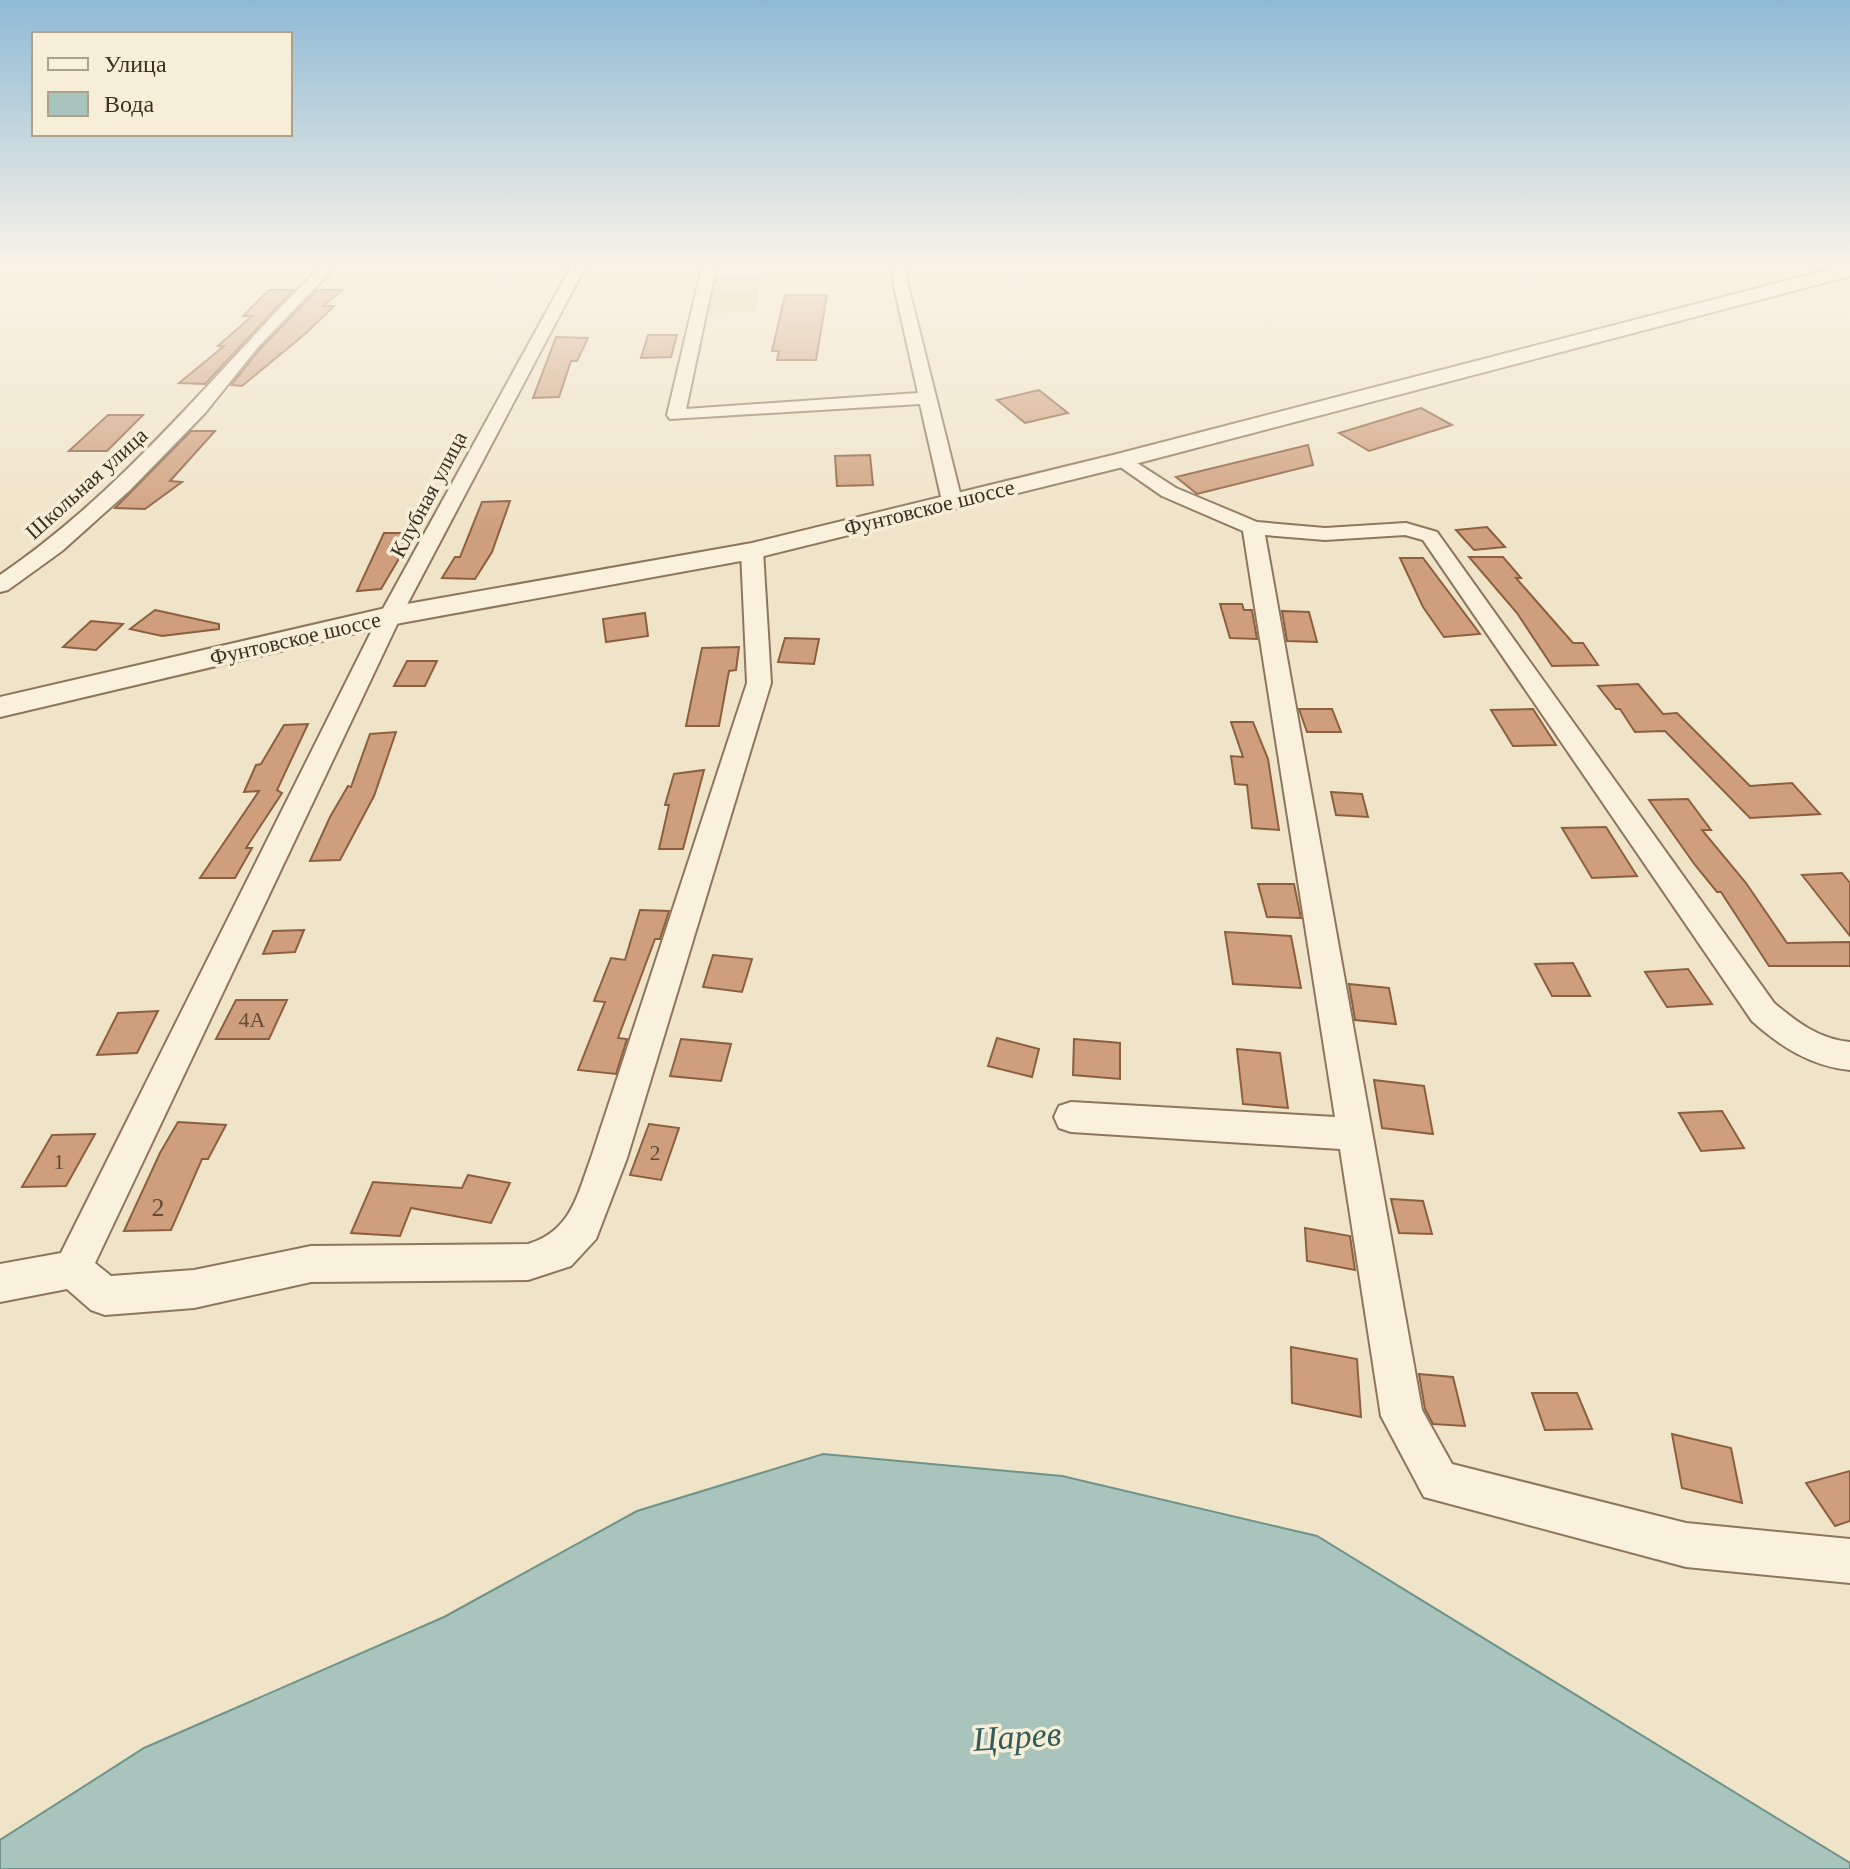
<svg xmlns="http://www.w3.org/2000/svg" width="1850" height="1869" font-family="Georgia,serif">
<rect width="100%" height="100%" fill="#f0e4c8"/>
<path fill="#c9cf9b" d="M 761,276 L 755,312 L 707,313 L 716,277 Z"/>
<path fill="#a9c4bc" stroke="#6f938a" stroke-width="2" d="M 823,1454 L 1062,1476 L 1317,1536 L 1850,1863 L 1850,1869 L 0,1869 L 0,1840 L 144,1748 L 444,1617 L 637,1511 Z"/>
<g fill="#cf9f7d" stroke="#8d5f41" stroke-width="2">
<path d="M 269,290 L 293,290 L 205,384 L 179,383 L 224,346 L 218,346 L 252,316 L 243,316 Z"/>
<path d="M 317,290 L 342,290 L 323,306 L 334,306 L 305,334 L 242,386 L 231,385 L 260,349 Z"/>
<path d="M 785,295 L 827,295 L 816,360 L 777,360 L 779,351 L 772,351 Z"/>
<path d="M 648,335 L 677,335 L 671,357 L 641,358 Z"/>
<path d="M 556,337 L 588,338 L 577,361 L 571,361 L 559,397 L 533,398 Z"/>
<path d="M 1039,390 L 1068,413 L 1025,423 L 997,400 Z"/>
<path d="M 1421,408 L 1452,425 L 1369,451 L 1339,433 Z"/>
<path d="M 108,415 L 143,415 L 107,451 L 69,451 Z"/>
<path d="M 191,431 L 215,431 L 170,481 L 182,482 L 145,509 L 115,508 Z"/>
<path d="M 1308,445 L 1313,465 L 1197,494 L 1176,477 Z"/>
<path d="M 870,455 L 873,485 L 837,486 L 835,456 Z"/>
<path d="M 510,501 L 492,552 L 475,579 L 442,578 L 455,557 L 460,557 L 482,502 Z"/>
<path d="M 1487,527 L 1505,547 L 1474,550 L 1456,530 Z"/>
<path d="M 384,533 L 414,533 L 381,589 L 357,591 Z"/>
<path d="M 1469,557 L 1503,557 L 1521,578 L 1516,578 L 1573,643 L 1583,643 L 1598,665 L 1552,666 L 1517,613 Z"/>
<path d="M 1400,558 L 1423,558 L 1480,634 L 1444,637 L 1423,607 Z"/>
<path d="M 1220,604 L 1242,604 L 1244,610 L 1252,610 L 1257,639 L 1230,638 Z"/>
<path d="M 155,610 L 219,624 L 219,629 L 162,636 L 130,629 Z"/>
<path d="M 1282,611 L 1309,612 L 1317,642 L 1287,641 Z"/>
<path d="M 645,613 L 648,636 L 606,642 L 603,619 Z"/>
<path d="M 91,621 L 123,624 L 96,650 L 63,647 Z"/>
<path d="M 785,638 L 819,639 L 814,664 L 778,662 Z"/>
<path d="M 739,647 L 736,670 L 729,671 L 719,726 L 686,726 L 702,648 Z"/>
<path d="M 407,661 L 437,661 L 425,686 L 394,686 Z"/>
<path d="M 1638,684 L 1663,714 L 1677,713 L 1750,786 L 1792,783 L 1820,814 L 1750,818 L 1665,731 L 1635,732 L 1620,709 L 1616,709 L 1598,686 Z"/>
<path d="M 1299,709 L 1332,709 L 1341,732 L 1307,732 Z"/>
<path d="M 1533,709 L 1556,745 L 1513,746 L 1491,710 Z"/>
<path d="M 1231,722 L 1253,722 L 1268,759 L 1279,830 L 1252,828 L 1247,785 L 1235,784 L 1231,756 L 1243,757 Z"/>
<path d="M 308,724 L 277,790 L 282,793 L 246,848 L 252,848 L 235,878 L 200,878 L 259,791 L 244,792 L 256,765 L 261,764 L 284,725 Z"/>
<path d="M 396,732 L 374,796 L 340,860 L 310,861 L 330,817 L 348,786 L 351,787 L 370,734 Z"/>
<path d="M 704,770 L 683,849 L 659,849 L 669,805 L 665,805 L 674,774 Z"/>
<path d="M 1331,792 L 1362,794 L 1368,817 L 1336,815 Z"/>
<path d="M 1688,799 L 1711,830 L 1702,830 L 1746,883 L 1787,943 L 1850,942 L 1850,966 L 1769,966 L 1721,892 L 1717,892 L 1695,865 L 1649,800 Z"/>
<path d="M 1606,827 L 1637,876 L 1592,878 L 1562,828 Z"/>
<path d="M 1842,873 L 1850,883 L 1850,936 L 1802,875 Z"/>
<path d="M 1258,884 L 1294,884 L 1301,918 L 1267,917 Z"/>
<path d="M 640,910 L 669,911 L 660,939 L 655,939 L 618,1038 L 627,1039 L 616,1074 L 578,1070 L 605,1002 L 594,1001 L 611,958 L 625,960 Z"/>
<path d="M 304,930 L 295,952 L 263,954 L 273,931 Z"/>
<path d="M 1225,932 L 1291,936 L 1301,988 L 1233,984 Z"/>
<path d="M 713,955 L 752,959 L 742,992 L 703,987 Z"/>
<path d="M 1573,963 L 1590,996 L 1552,996 L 1535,964 Z"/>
<path d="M 1688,969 L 1712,1004 L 1667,1007 L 1645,972 Z"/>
<path d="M 1349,984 L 1389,988 L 1396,1024 L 1355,1020 Z"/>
<path d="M 236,1000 L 287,1000 L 269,1039 L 216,1039 Z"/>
<path d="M 158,1011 L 137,1053 L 97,1055 L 118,1013 Z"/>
<path d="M 997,1038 L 1039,1049 L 1032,1077 L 988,1066 Z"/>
<path d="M 681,1039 L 731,1044 L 721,1081 L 670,1076 Z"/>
<path d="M 1074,1039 L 1120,1043 L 1120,1079 L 1073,1075 Z"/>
<path d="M 1237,1049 L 1280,1053 L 1288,1108 L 1243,1104 Z"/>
<path d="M 1374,1080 L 1424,1086 L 1433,1134 L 1382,1128 Z"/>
<path d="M 1722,1111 L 1744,1148 L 1701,1151 L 1679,1113 Z"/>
<path d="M 178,1122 L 226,1125 L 208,1159 L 202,1159 L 171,1230 L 124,1231 L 160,1153 Z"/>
<path d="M 649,1124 L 679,1128 L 661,1180 L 630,1175 Z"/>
<path d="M 95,1134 L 66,1186 L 22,1187 L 52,1135 Z"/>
<path d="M 468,1175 L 510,1183 L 491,1223 L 411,1208 L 400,1236 L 351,1233 L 373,1182 L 462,1188 Z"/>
<path d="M 1391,1199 L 1423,1201 L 1432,1234 L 1399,1233 Z"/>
<path d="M 1305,1228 L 1350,1236 L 1355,1270 L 1307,1261 Z"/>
<path d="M 1291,1347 L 1357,1359 L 1361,1417 L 1292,1403 Z"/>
<path d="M 1419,1374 L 1453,1377 L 1465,1426 L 1433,1424 L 1425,1409 Z"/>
<path d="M 1532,1393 L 1577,1393 L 1592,1429 L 1545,1430 Z"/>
<path d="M 1672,1434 L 1731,1448 L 1742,1503 L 1682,1488 Z"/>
<path d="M 1850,1471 L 1850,1521 L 1835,1526 L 1806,1483 Z"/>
</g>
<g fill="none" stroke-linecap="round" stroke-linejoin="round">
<defs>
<g id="minor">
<path d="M 320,267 L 335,267 L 258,347 L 205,413 L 130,490 L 62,551 L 8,590 L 0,592 L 0,575 C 126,489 213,374 320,267 Z"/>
<path d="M 571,267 L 585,267 L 401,616 L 95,1263 L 111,1276 L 194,1270 L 311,1246 L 528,1244 C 571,1231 577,1196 591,1158 L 747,683 L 741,551 L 752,545 L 763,551 L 771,683 L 627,1158 L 596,1239 L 571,1266 L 528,1280 L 311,1282 L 194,1308 L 105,1315 L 91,1310 L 67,1289 L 0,1302 L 0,1264 L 61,1253 L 379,616 Z"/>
<path d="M 702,267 L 716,267 L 686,409 L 918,393 L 892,277 L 898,267 L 912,267 L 906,277 L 962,501 L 959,505 L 952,507 L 942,501 L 920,404 L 670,419 L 667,415 Z"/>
<path d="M 1123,454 L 1176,488 L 1257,522 L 1325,528 L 1406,523 L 1437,532 L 1774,1003 C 1798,1023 1819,1039 1850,1042 L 1850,1070 C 1811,1066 1781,1047 1752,1021 L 1423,540 L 1405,535 L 1325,540 L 1265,535 L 1422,1410 L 1452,1464 L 1686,1523 L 1850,1539 L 1850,1583 L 1686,1567 L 1424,1497 L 1381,1416 L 1340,1149 L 1071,1132 L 1059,1128 L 1054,1117 L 1059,1106 L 1071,1102 L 1335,1117 L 1243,531 L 1162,496 L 1116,464 L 1114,460 Z"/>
</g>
<path id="tertiary" d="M 1839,267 L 1850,267 L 1850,276 L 1131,465 L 752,559 L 390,625 L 0,717 L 0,697 L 390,607 L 752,543 L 1117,454 Z"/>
</defs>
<use href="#minor" stroke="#8d765c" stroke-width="4"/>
<use href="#tertiary" stroke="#8d765c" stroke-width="4"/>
<use href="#minor" fill="#faf1dc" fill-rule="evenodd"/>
<use href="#tertiary" fill="#faf1dc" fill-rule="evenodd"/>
</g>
<linearGradient id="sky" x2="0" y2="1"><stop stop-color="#8fbad6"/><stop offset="0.5" stop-color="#f8f3e6"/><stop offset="1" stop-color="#f8f3e6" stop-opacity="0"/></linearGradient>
<rect width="1850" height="529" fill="url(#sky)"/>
<g text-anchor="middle" stroke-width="7" stroke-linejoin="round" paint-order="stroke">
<g font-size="22" fill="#3d2e20" stroke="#f7eed8">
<text transform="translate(86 483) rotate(-42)" y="8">Школьная улица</text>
<text transform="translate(428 494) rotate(-62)" y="8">Клубная улица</text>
<text transform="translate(929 507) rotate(-14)" y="8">Фунтовское шоссе</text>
<text transform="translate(295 638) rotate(-13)" y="8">Фунтовское шоссе</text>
</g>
<g font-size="22" fill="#624a37">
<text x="252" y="1027">4А</text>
<text x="655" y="1160">2</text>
<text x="59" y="1169">1</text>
</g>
<g font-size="26" fill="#624a37">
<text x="158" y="1216">2</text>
</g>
<g font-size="34" font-style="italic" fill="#2f5d5a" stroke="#f7eed8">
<text transform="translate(1017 1736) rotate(-4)" y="12">Царев</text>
</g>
</g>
<rect x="32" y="32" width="260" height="104" fill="#f7eed8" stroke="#ada18e" stroke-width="2"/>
<rect x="48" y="58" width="40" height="12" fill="#faf1dc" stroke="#ada18e" stroke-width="2"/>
<text x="104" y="72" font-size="24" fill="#3d2e20">Улица</text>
<rect x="48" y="92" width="40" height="24" fill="#a9c4bc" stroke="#ada18e" stroke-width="2"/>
<text x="104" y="112" font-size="24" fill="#3d2e20">Вода</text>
</svg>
